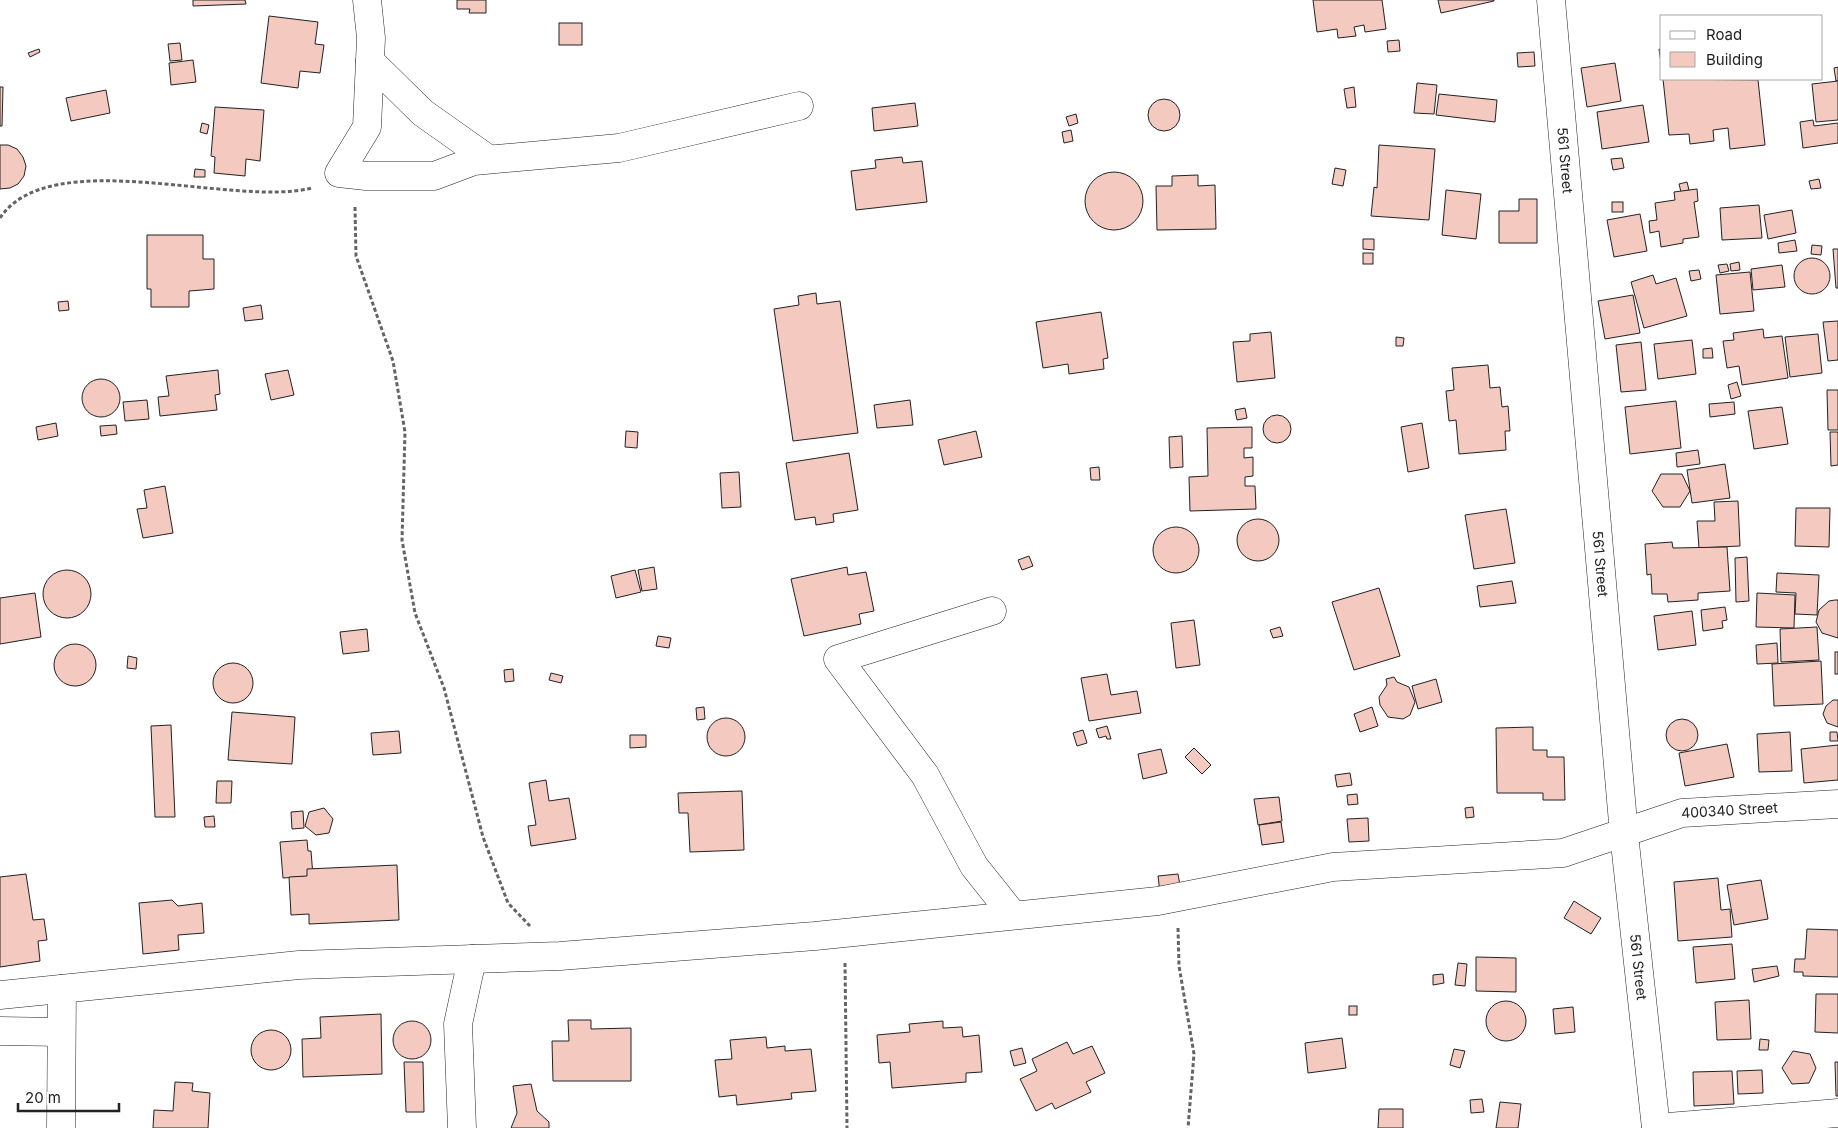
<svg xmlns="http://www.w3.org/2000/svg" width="1838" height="1128" font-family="Inter,sans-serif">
<rect width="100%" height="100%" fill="#fff"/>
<g fill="#f3c9c0" stroke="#222">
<path d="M 193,0 L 245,0 L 246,4 L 193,6 Z"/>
<path d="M 457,0 L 486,0 L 486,13 L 469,13 L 470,9 L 457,9 Z"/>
<path d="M 1313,0 L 1382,0 L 1386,29 L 1365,32 L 1364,25 L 1354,27 L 1356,36 L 1338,38 L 1337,29 L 1317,32 Z"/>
<path d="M 1438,0 L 1494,0 L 1494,1 L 1441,13 Z"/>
<path d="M 269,16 L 318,22 L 315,44 L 324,45 L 320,73 L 300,71 L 298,88 L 261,83 Z"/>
<rect x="559" y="23" width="23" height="22"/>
<path d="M 1399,40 L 1400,51 L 1388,52 L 1387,41 Z"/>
<path d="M 180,43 L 182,60 L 170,61 L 168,44 Z"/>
<path d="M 39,49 L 40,52 L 30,57 L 28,53 Z"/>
<path d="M 1659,49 L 1662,49 L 1662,70 Z"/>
<path d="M 1534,52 L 1535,66 L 1518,67 L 1517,53 Z"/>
<path d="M 193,60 L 196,82 L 171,85 L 169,63 Z"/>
<path d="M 1615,63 L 1621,101 L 1587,107 L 1581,68 Z"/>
<path d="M 1838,67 L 1838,80 L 1836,81 L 1834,68 Z"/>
<path d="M 1663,79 L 1758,80 L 1765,145 L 1730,149 L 1728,128 L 1713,130 L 1714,141 L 1690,144 L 1689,134 L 1669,135 Z"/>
<path d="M 1838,81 L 1838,120 L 1816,122 L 1812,84 Z"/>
<path d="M 1417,83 L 1437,85 L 1434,114 L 1414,113 Z"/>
<path d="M 0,87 L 3,87 L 2,126 L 0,126 Z"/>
<path d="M 1354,87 L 1356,107 L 1347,108 L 1344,89 Z"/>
<path d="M 106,90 L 110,113 L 71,121 L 66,98 Z"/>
<path d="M 1439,94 L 1497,100 L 1495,122 L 1436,115 Z"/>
<circle cx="1164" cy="115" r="16"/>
<path d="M 915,103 L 918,126 L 874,131 L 872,108 Z"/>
<path d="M 1643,105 L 1649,142 L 1602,149 L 1597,112 Z"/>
<path d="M 215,107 L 264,110 L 260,161 L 246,159 L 245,176 L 214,173 L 215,157 L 211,156 Z"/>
<path d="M 1076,114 L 1078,123 L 1069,126 L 1066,117 Z"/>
<path d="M 1813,120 L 1814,126 L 1838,123 L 1838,143 L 1803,148 L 1800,122 Z"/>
<path d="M 202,123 L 209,125 L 207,134 L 200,132 Z"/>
<path d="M 1071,130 L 1073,141 L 1064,143 L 1062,132 Z"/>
<path d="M 0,145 L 8,145 L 17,149 L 23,157 L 26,166 L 24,176 L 18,184 L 10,188 L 0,189 Z"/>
<path d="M 1379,145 L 1435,149 L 1429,220 L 1371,216 L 1374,187 L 1377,188 Z"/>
<path d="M 902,157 L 903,163 L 922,161 L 927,202 L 856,210 L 851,171 L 876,168 L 875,160 Z"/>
<path d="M 1622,158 L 1624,168 L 1613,170 L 1611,159 Z"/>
<path d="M 1335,168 L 1346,170 L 1343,186 L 1332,184 Z"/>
<path d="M 195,169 L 205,170 L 205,177 L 194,177 Z"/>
<circle cx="1114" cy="201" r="29"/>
<path d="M 1198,175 L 1198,186 L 1215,185 L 1216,229 L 1157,230 L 1156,186 L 1172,186 L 1172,176 Z"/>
<path d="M 1819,179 L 1821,188 L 1811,189 L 1809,181 Z"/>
<path d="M 1687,182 L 1689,190 L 1681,192 L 1679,184 Z"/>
<path d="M 1697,189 L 1698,201 L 1694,202 L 1699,237 L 1683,239 L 1683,243 L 1661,247 L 1659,231 L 1650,233 L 1649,221 L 1657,220 L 1655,203 L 1675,200 L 1674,192 Z"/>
<path d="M 1446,190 L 1481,194 L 1476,239 L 1442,235 Z"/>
<path d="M 1519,199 L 1537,199 L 1537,243 L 1499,243 L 1499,211 L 1519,211 Z"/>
<rect x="1612" y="202" width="11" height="10"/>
<path d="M 1759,205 L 1762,238 L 1722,240 L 1720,208 Z"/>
<path d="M 1792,210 L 1796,233 L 1768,239 L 1764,215 Z"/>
<path d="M 1640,214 L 1647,251 L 1614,257 L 1607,220 Z"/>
<path d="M 147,235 L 203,235 L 203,259 L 214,259 L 214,289 L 189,291 L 189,307 L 151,307 L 151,289 L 147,289 Z"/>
<path d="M 1363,239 L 1374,239 L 1374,250 L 1363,249 Z"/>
<path d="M 1795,240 L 1797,251 L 1779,253 L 1778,243 Z"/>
<path d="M 1812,245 L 1822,246 L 1821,255 L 1811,254 Z"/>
<path d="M 1833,249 L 1838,249 L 1838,288 L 1836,288 Z"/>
<rect x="1363" y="253" width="10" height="11"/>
<circle cx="1812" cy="276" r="18"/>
<path d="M 1739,262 L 1740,270 L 1731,271 L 1730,264 Z"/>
<path d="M 1727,264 L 1729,271 L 1720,273 L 1718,265 Z"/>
<path d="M 1782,265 L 1785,287 L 1753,290 L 1751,269 Z"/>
<path d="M 1699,270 L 1701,279 L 1691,281 L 1689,271 Z"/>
<path d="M 1750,272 L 1754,311 L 1720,314 L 1716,275 Z"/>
<path d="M 1653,275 L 1656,284 L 1676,278 L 1687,316 L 1644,328 L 1631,282 Z"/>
<path d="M 816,293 L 817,304 L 840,301 L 858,433 L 793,441 L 774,309 L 799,305 L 798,296 Z"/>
<path d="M 1633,295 L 1640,333 L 1605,339 L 1598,301 Z"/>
<path d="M 68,301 L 69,310 L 59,311 L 58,302 Z"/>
<path d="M 261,305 L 263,319 L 245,321 L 243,308 Z"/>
<path d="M 1101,312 L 1108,358 L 1103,359 L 1104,369 L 1069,374 L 1068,364 L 1043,368 L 1036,322 Z"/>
<path d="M 1838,321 L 1838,360 L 1828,361 L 1823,322 Z"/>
<path d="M 1763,329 L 1764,338 L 1782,336 L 1788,378 L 1742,385 L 1739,366 L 1727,368 L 1723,341 L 1734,340 L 1733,333 Z"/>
<path d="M 1271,332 L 1275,378 L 1237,382 L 1233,342 L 1250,341 L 1250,334 Z"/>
<path d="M 1818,334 L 1822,373 L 1790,377 L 1785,337 Z"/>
<path d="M 1396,337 L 1404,338 L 1403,346 L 1396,346 Z"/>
<path d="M 1692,340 L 1696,374 L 1658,379 L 1654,344 Z"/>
<path d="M 1641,342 L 1646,390 L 1621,392 L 1616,345 Z"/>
<path d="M 1712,348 L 1713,358 L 1703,358 L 1703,349 Z"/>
<path d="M 1488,365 L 1490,388 L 1500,387 L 1502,407 L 1508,406 L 1510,431 L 1505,431 L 1506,450 L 1459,454 L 1456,420 L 1449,421 L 1446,391 L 1454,390 L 1452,368 Z"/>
<path d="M 218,370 L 220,394 L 215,395 L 217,410 L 160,416 L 158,397 L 169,396 L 166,376 Z"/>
<path d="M 288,370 L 294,395 L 271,400 L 265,374 Z"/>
<circle cx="101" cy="398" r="19"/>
<path d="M 1737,382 L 1741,396 L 1731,399 L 1728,385 Z"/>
<path d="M 1827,390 L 1838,390 L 1838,430 L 1828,430 Z"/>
<path d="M 147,400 L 149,419 L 125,421 L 123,402 Z"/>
<path d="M 910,400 L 913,425 L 877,428 L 874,405 Z"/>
<path d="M 1676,401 L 1681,448 L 1630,454 L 1625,407 Z"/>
<path d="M 1734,402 L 1735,414 L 1710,417 L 1709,404 Z"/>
<path d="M 1782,407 L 1788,444 L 1754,449 L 1748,411 Z"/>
<path d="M 1245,408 L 1247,418 L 1237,420 L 1235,410 Z"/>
<circle cx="1277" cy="429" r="14"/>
<path d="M 56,423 L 58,436 L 38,440 L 36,427 Z"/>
<path d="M 1422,423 L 1429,468 L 1408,472 L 1401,427 Z"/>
<path d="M 116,425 L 117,434 L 101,436 L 100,426 Z"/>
<path d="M 1252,427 L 1252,448 L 1244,448 L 1244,458 L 1253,457 L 1253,476 L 1245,477 L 1245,486 L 1255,486 L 1256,509 L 1190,511 L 1189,477 L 1208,476 L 1207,428 Z"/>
<path d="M 626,431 L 638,432 L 637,448 L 625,447 Z"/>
<path d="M 976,431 L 982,457 L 944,465 L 938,440 Z"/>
<path d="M 1830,432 L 1838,432 L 1838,465 L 1831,466 Z"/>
<path d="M 1182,436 L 1183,467 L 1170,468 L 1169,437 Z"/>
<path d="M 1698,450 L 1700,464 L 1677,467 L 1676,453 Z"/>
<path d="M 849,453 L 858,510 L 833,514 L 834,522 L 816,525 L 815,517 L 795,520 L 786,463 Z"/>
<path d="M 1725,464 L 1730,498 L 1692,503 L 1687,470 Z"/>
<path d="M 1099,467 L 1100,480 L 1091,480 L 1090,468 Z"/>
<path d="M 739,472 L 741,507 L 722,508 L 720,473 Z"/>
<path d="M 1661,474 L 1682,474 L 1690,491 L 1680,507 L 1663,507 L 1652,491 Z"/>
<path d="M 165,486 L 173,533 L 143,538 L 137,509 L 147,508 L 144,490 Z"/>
<path d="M 1738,501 L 1740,546 L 1699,548 L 1697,521 L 1715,521 L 1714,502 Z"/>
<path d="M 1796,508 L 1830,508 L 1829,547 L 1795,546 Z"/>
<path d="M 1506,509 L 1515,563 L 1474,569 L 1465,515 Z"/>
<circle cx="1258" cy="540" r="21"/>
<circle cx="1176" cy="550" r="23"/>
<path d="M 1672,542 L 1673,548 L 1727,547 L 1730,591 L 1698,593 L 1698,600 L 1668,602 L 1667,594 L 1652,594 L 1651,574 L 1647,575 L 1645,544 Z"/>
<path d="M 1029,556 L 1033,566 L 1022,570 L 1018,560 Z"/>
<path d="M 1747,557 L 1749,601 L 1736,602 L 1735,558 Z"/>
<path d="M 654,567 L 657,589 L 642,591 L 638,570 Z"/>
<path d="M 847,567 L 848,575 L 866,572 L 874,611 L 859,614 L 861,624 L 804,636 L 791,579 Z"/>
<circle cx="67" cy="594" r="24"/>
<path d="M 635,570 L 641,592 L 616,598 L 611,576 Z"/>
<path d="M 1777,573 L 1819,575 L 1817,615 L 1795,614 L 1796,593 L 1776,592 Z"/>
<path d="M 1512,581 L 1516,603 L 1480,607 L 1477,586 Z"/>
<path d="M 1379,588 L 1400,656 L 1354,670 L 1332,602 Z"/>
<path d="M 35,593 L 41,637 L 0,644 L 0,598 Z"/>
<path d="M 1757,593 L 1795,595 L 1794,628 L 1756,627 Z"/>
<path d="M 1835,600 L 1838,600 L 1838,638 L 1822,633 L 1816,622 L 1819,610 L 1829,601 Z"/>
<path d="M 1725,607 L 1727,620 L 1722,621 L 1723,628 L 1703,631 L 1701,610 Z"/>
<path d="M 1692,611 L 1696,645 L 1658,650 L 1654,616 Z"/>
<path d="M 1194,620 L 1200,665 L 1176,668 L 1171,623 Z"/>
<path d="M 1280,627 L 1283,636 L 1273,638 L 1270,630 Z"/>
<path d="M 1817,627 L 1819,660 L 1781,662 L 1780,629 Z"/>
<path d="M 367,629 L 369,651 L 343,654 L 340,632 Z"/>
<path d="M 658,636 L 671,638 L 669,648 L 656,646 Z"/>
<path d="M 1777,643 L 1778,663 L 1757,664 L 1756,645 Z"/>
<circle cx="75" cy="665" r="21"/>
<rect x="1835" y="652" width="3" height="22"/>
<path d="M 128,656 L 137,658 L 136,669 L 127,668 Z"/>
<path d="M 1821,661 L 1823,704 L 1774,706 L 1772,664 Z"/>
<circle cx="233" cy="683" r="20"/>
<path d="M 513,669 L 514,681 L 505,682 L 504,670 Z"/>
<path d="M 551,673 L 563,676 L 561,683 L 549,680 Z"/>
<path d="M 1107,674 L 1111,695 L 1137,691 L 1141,713 L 1089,721 L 1081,678 Z"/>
<path d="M 1394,677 L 1397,682 L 1409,687 L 1415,702 L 1410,715 L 1403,719 L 1388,717 L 1380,705 L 1379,697 L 1387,685 L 1386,679 Z"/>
<path d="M 1436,679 L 1442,702 L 1418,709 L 1412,686 Z"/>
<path d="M 1833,700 L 1838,700 L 1838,727 L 1827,723 L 1823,714 L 1826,706 Z"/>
<path d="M 704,707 L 705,719 L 697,720 L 696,708 Z"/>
<path d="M 1372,707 L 1378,726 L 1360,732 L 1354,714 Z"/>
<path d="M 232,712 L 295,717 L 292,764 L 228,760 Z"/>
<circle cx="726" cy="737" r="19"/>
<circle cx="1682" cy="735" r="16"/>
<path d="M 171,725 L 175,817 L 155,817 L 151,726 Z"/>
<path d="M 1107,726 L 1111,739 L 1107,739 L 1106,736 L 1099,738 L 1096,729 Z"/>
<path d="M 1533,727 L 1533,750 L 1547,750 L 1547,757 L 1564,757 L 1565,800 L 1543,800 L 1543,793 L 1497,793 L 1496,728 Z"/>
<path d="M 1083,730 L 1087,743 L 1077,746 L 1073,733 Z"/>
<path d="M 399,731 L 401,753 L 373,755 L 371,733 Z"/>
<path d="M 1790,732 L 1792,771 L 1759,772 L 1757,734 Z"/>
<path d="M 1830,732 L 1837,732 L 1838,741 L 1830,741 Z"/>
<path d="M 630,735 L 646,735 L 646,747 L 630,748 Z"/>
<path d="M 1727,744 L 1734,777 L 1685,786 L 1679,753 Z"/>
<path d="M 1838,745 L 1838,780 L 1804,783 L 1801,749 Z"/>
<path d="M 1194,748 L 1211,765 L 1202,774 L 1185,757 Z"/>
<path d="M 1161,749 L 1167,773 L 1143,779 L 1138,754 Z"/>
<path d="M 1350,773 L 1352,785 L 1337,787 L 1335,775 Z"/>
<path d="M 546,780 L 549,801 L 569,798 L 576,839 L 531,846 L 528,826 L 536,825 L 529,783 Z"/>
<path d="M 217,781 L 232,781 L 231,803 L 216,803 Z"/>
<path d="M 742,791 L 744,850 L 690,852 L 688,813 L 679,813 L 678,793 Z"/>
<path d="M 1357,794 L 1358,804 L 1348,805 L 1347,795 Z"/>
<path d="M 1279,797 L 1282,821 L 1258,825 L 1254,799 Z"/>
<path d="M 1473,807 L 1474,817 L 1466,818 L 1465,808 Z"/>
<path d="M 324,808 L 333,819 L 329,833 L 316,835 L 305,826 L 309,812 Z"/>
<path d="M 303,811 L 304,828 L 292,829 L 291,812 Z"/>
<path d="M 214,816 L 215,827 L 205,827 L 204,817 Z"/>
<path d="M 1368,818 L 1369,841 L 1349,842 L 1347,819 Z"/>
<path d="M 1281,822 L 1284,842 L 1262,845 L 1259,825 Z"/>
<path d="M 307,840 L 308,851 L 311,851 L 313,876 L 283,878 L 280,842 Z"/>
<path d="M 397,865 L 399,920 L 309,924 L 309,914 L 291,915 L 289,877 L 307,876 L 307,869 Z"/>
<path d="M 26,874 L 33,920 L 44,919 L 47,940 L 38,941 L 40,961 L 0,967 L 0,877 Z"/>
<path d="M 1178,874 L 1181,891 L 1160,893 L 1158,876 Z"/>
<path d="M 1718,878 L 1721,910 L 1730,909 L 1732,937 L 1678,941 L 1674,882 Z"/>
<path d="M 1761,880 L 1768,919 L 1734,925 L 1727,885 Z"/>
<path d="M 172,900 L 178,906 L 202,903 L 204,933 L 178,935 L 179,950 L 143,954 L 139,903 Z"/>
<path d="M 1574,901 L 1601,918 L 1591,934 L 1564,918 Z"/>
<path d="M 1807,929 L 1838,930 L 1838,977 L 1803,976 L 1803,972 L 1794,972 L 1795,959 L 1805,959 Z"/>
<path d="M 1732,944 L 1735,979 L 1696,983 L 1693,947 Z"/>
<path d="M 1476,957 L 1516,958 L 1516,992 L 1476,991 Z"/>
<path d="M 1458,963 L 1467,964 L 1465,986 L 1455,985 Z"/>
<path d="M 1777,966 L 1779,976 L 1754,982 L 1752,969 Z"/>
<path d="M 1443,974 L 1444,983 L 1433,985 L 1433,975 Z"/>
<path d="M 1816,994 L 1838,994 L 1838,1033 L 1815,1032 Z"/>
<path d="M 1749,1000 L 1751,1039 L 1717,1040 L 1715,1002 Z"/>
<circle cx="1506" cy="1021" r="20"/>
<rect x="1349" y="1006" width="8" height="9"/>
<path d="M 1573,1007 L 1575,1032 L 1555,1034 L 1553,1009 Z"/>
<path d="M 381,1014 L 382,1074 L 303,1077 L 302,1039 L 321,1038 L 320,1017 Z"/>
<path d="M 568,1020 L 591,1020 L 591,1029 L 631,1028 L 631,1081 L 553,1081 L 552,1041 L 569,1041 Z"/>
<path d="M 943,1021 L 943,1028 L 962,1027 L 963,1037 L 979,1035 L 982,1072 L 966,1073 L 966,1082 L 892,1088 L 890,1062 L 879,1063 L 877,1035 L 910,1032 L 909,1024 Z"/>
<circle cx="412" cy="1040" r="19"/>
<circle cx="271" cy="1050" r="20"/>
<path d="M 766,1037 L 767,1048 L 785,1046 L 785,1051 L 811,1049 L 816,1091 L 791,1093 L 792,1099 L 737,1105 L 736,1095 L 719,1097 L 715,1060 L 732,1059 L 730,1040 Z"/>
<path d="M 1342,1038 L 1346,1068 L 1308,1073 L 1305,1043 Z"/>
<path d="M 1760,1039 L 1769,1040 L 1768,1050 L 1759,1050 Z"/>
<path d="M 1067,1042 L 1073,1054 L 1092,1046 L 1105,1073 L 1086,1082 L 1091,1092 L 1055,1109 L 1052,1103 L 1036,1111 L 1020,1079 L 1037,1071 L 1032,1059 Z"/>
<path d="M 1022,1048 L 1026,1063 L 1014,1066 L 1010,1051 Z"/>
<path d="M 1454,1049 L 1465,1051 L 1460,1068 L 1450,1065 Z"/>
<path d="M 1793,1051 L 1810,1054 L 1816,1068 L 1809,1083 L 1792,1084 L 1782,1068 Z"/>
<path d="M 404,1062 L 423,1062 L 424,1112 L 406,1112 Z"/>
<path d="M 1835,1062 L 1838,1062 L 1838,1096 L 1836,1096 Z"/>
<path d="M 1762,1070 L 1763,1093 L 1738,1094 L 1737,1071 Z"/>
<path d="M 1732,1071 L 1734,1104 L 1694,1106 L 1693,1072 Z"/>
<path d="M 175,1082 L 193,1083 L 192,1091 L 210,1093 L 208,1128 L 153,1128 L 154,1110 L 173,1111 Z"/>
<path d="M 531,1084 L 537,1111 L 549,1122 L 549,1128 L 511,1128 L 517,1113 L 513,1086 Z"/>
<path d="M 1482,1099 L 1484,1112 L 1471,1113 L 1470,1100 Z"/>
<path d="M 1500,1102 L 1521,1104 L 1518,1128 L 1496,1128 Z"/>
<path d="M 1379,1109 L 1403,1109 L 1403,1128 L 1378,1128 Z"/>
</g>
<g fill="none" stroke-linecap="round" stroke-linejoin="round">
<defs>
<g id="minor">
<path d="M 367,0 L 371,38 L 367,127 L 339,173 L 366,176 L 434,176 L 474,161 L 619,148 L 799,106"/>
<path id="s1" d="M 1551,0 L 1624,834 L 1656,1128"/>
<path d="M 370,61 L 423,113 L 488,159"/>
<path d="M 992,611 L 838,659 L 925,775 L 974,866 L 1013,915"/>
<path id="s2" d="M 0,995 L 299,965 L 560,956 L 815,936 L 1158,901 L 1333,867 L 1563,853 L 1682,813 L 1838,804"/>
<path d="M 0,1031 L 61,1032"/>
<path d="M 61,1128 L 62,989"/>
<path d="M 462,1128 L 458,1024 L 472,959"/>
<path d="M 1656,1128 L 1838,1113"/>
</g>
</defs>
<use href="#minor" stroke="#222" stroke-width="29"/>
<g stroke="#646464" stroke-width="3" stroke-dasharray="4 2.5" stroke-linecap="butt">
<path d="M 355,207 L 356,256 L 393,361 L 405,432 L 402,540 L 415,613 L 444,688 L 483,837 L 508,903 L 530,926"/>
<path d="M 0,218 C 50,143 233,208 312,188"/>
<path d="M 1178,928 L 1179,966 L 1194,1054 L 1188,1128"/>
<path d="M 845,963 L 847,1128"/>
</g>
<use href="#minor" stroke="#fff" stroke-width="28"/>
</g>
<g text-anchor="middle" stroke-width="4" stroke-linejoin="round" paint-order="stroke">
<g font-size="14" fill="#222" stroke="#fff">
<text dy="5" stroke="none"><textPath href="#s1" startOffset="161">561 Street</textPath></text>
<text dy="5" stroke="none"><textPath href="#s1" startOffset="566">561 Street</textPath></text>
<text dy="5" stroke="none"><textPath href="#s2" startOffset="1744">400340 Street</textPath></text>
<text dy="5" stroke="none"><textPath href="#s1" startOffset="971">561 Street</textPath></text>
</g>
</g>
<rect x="1660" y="15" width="162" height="65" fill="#ffffff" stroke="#a7a7a7"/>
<rect x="1670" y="31" width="25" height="8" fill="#ffffff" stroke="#a7a7a7"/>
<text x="1706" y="40" font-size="15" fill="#222222">Road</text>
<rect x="1670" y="52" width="25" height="15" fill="#f3c9c0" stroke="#a7a7a7"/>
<text x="1706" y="65" font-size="15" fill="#222222">Building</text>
<path d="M18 1103v8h101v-8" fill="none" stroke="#222222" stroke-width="2.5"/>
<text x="25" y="1103" font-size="15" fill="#222222" stroke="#ffffff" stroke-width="4" paint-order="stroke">20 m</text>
</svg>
